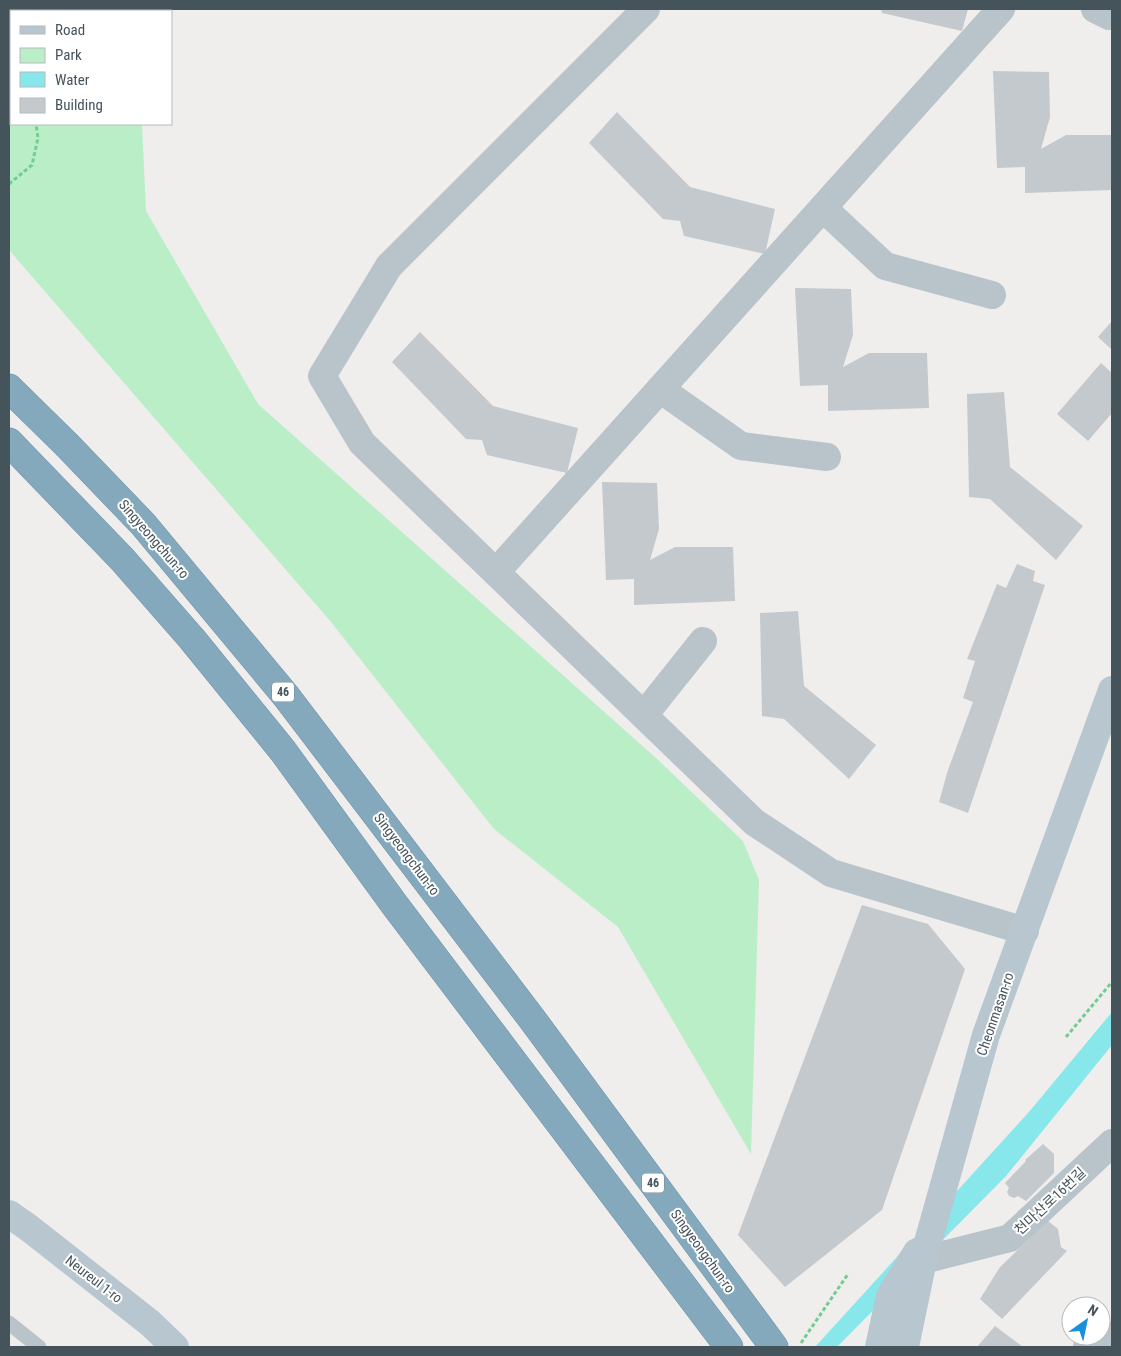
<svg xmlns="http://www.w3.org/2000/svg" width="1121" height="1356" font-family="'Roboto Condensed','Noto Sans KR',sans-serif">
<rect width="100%" height="100%" fill="#f0eded"/>
<path fill="#baeec6" d="M 9,9 L 59,9 L 61,11 L 11,11 L 11,124 L 142,124 L 146,211 L 258,404 L 656,758 L 743,841 L 759,880 L 751,1154 L 618,927 L 494,829 L 331,622 L 9,250 Z"/>
<path fill="#87e7eb" d="M 1112,1012 L 1112,1045 L 1006,1176 L 837,1347 L 815,1347 L 1029,1112 Z"/>
<g fill="#c4c9cd">
<path d="M 881,9 L 968,9 L 962,31 L 882,13 Z"/>
<path d="M 993,71 L 1049,72 L 1050,117 L 1041,149 L 1066,135 L 1112,135 L 1112,190 L 1025,193 L 1025,167 L 997,168 Z"/>
<path d="M 617,112 L 690,187 L 775,209 L 765,254 L 684,236 L 680,221 L 663,219 L 589,143 Z"/>
<path d="M 795,288 L 851,289 L 853,335 L 843,367 L 869,353 L 927,353 L 929,408 L 828,411 L 828,385 L 800,386 Z"/>
<path d="M 1112,321 L 1112,350 L 1098,337 Z"/>
<path d="M 420,332 L 493,406 L 578,428 L 567,473 L 487,455 L 482,440 L 466,439 L 392,362 Z"/>
<path d="M 1101,363 L 1112,373 L 1112,413 L 1088,441 L 1057,414 Z"/>
<path d="M 1004,392 L 1010,467 L 1083,526 L 1056,560 L 990,499 L 969,497 L 967,394 Z"/>
<path d="M 602,482 L 657,483 L 659,529 L 650,560 L 675,547 L 733,547 L 735,601 L 634,605 L 634,579 L 606,580 Z"/>
<path d="M 1017,564 L 1035,571 L 1033,581 L 1045,585 L 968,813 L 939,802 L 947,773 L 973,702 L 963,698 L 975,661 L 967,659 L 997,584 L 1006,588 Z"/>
<path d="M 798,611 L 804,686 L 876,745 L 849,779 L 784,719 L 762,716 L 760,613 Z"/>
<path d="M 862,905 L 928,924 L 965,969 L 882,1210 L 785,1287 L 738,1235 Z"/>
<path d="M 1043,1144 L 1054,1154 L 1054,1173 L 1026,1201 L 1018,1196 L 1014,1198 L 1009,1196 L 1007,1192 L 1009,1188 L 1005,1183 L 1026,1161 L 1025,1160 Z"/>
<path d="M 1048,1221 L 1058,1229 L 1061,1247 L 1067,1251 L 1002,1319 L 980,1299 L 1000,1267 Z"/>
<path d="M 995,1326 L 1023,1347 L 977,1347 Z"/>
</g>
<g fill="none" stroke-linecap="round" stroke-linejoin="round">
<defs>
<g id="highway">
<path d="M 9,388 L 67,445 L 143,524 L 286,696 L 532,1019 L 774,1347"/>
<path d="M 9,442 L 122,559 L 192,639 L 283,751 L 394,904 L 729,1347"/>
</g>
</defs>
<use href="#highway" stroke="#7094a8" stroke-width="29"/>
<g stroke="#73cc91" stroke-width="3" stroke-dasharray="4 2.5" stroke-linecap="butt">
<path d="M 9,66 L 11,69"/>
<path d="M 9,184 L 32,165 L 38,138 L 36,124"/>
<path d="M 1066,1037 L 1112,982"/>
<path d="M 801,1343 L 848,1274"/>
</g>
<path stroke="#b8c4ca" stroke-width="15" d="M 9,1323 L 39,1347"/>
<g stroke="#b8c4ca" stroke-width="28">
<path d="M 646,9 L 389,266 L 322,376 L 362,443 L 754,822 L 831,873 L 1025,931"/>
<path d="M 1095,9 L 1109,16"/>
<path d="M 823,208 L 885,266 L 992,295"/>
<path d="M 660,389 L 741,446 L 827,457"/>
<path d="M 496,572 L 1001,9"/>
<path d="M 644,715 L 703,641"/>
<path d="M 923,1260 L 1010,1238 L 1112,1143"/>
<path d="M 1087,1347 L 1093,1342 L 1112,1335"/>
</g>
<g stroke="#b8c7cf" stroke-width="28">
<path d="M 9,1214 L 29,1228 L 150,1323 L 175,1347"/>
<path d="M 879,1347 L 890,1296 L 917,1252"/>
<path d="M 905,1347 L 923,1260 L 986,1035 L 1112,690"/>
</g>
<use href="#highway" stroke="#84a9bc" stroke-width="28"/>
</g>
<g text-anchor="middle" stroke-width="4" stroke-linejoin="round" paint-order="stroke">
<g fill="#fff" stroke="#7d878c" stroke-width="1">
<rect x="272" y="682.5" width="22" height="19" rx="4"/>
<rect x="642" y="1173.5" width="22" height="19" rx="4"/>
</g>
<g font-size="12" font-weight="bold" fill="#45545a">
<text x="283" y="696">46</text>
<text x="653" y="1187">46</text>
</g>
<g font-size="14" fill="#45545a" stroke="#fff">
<text transform="translate(154 539) rotate(49)" y="5">Singyeongchun-ro</text>
<text transform="translate(407 854) rotate(53)" y="5">Singyeongchun-ro</text>
<text transform="translate(995 1014) rotate(-71)" y="5">Cheonmasan-ro</text>
<text transform="translate(1050 1201) rotate(-43)" y="5">천마산로16번길</text>
<text transform="translate(703 1251) rotate(54)" y="5">Singyeongchun-ro</text>
<text transform="translate(94 1279) rotate(38)" y="5">Neureul 1-ro</text>
</g>
</g>
<rect width="1121" height="1356" fill="none" stroke="#45545a" stroke-width="20"/>
<rect x="10" y="10" width="162" height="115" fill="#ffffff" stroke="#b5bbbd"/>
<rect x="20" y="26" width="25" height="8" fill="#b8c7cf" stroke="#b5bbbd"/>
<text x="55" y="35" font-size="15" fill="#45545a">Road</text>
<rect x="20" y="48" width="25" height="15" fill="#baeec6" stroke="#b5bbbd"/>
<text x="55" y="60" font-size="15" fill="#45545a">Park</text>
<rect x="20" y="72" width="25" height="15" fill="#87e7eb" stroke="#b5bbbd"/>
<text x="55" y="85" font-size="15" fill="#45545a">Water</text>
<rect x="20" y="98" width="25" height="15" fill="#c4c9cd" stroke="#b5bbbd"/>
<text x="55" y="110" font-size="15" fill="#45545a">Building</text>
<g transform="translate(1086 1321) rotate(33)"><circle r="24" fill="#ffffff" stroke="#b5bbbd"/>
<path d="M0-4L9 19L0 12L-9 19Z" fill="#1990dd"/>
<text y="-8" font-size="14" font-weight="bold" text-anchor="middle" fill="#45545a">N</text>
</g>
</svg>
